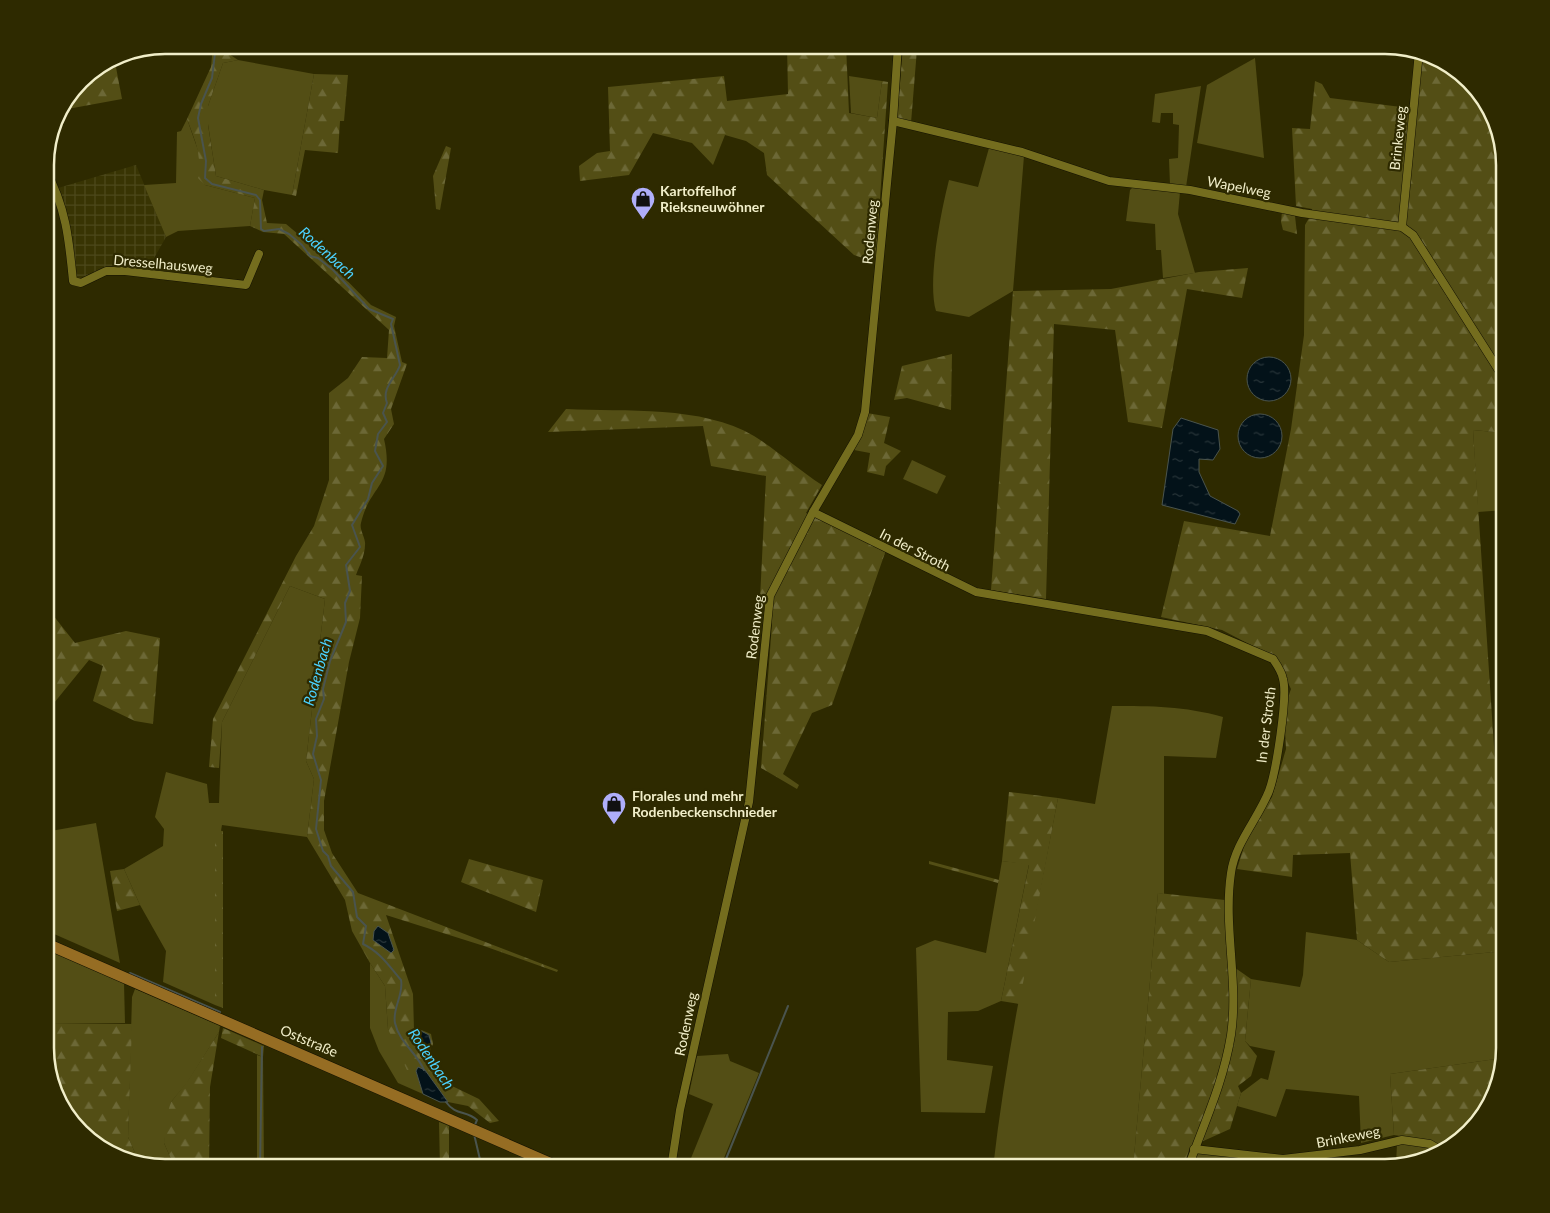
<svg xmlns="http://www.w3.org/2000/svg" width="1550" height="1213" font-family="Lato,sans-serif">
<defs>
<pattern id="industrial-grid" width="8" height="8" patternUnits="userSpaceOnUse" patternTransform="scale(1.25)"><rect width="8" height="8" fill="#383403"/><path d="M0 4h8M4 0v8" fill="none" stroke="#4c481b"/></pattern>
<pattern id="forest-firs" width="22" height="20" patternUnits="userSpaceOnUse" patternTransform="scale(1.25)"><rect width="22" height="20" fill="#534e15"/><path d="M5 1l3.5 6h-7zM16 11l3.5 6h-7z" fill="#6c6836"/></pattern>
<pattern id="water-ripples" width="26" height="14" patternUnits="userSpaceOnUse" patternTransform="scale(1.25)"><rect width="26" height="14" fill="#031219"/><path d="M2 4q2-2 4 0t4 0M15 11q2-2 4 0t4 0" fill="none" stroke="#283539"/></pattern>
</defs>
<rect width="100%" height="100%" fill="#2e2a00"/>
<path fill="url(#industrial-grid)" d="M 136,165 L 166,237 L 153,260 L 103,268 L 77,280 L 75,277 L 66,215 L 58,188 Z"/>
<g fill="#534e15">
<path d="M 1255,58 L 1264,158 L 1197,143 L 1207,85 Z"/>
<path d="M 238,60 L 314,74 L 292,195 L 264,190 L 216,176 L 208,124 L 208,106 L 223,63 Z"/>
<path d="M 849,76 L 882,81 L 877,118 L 851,113 Z"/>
<path d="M 1201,86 L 1186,187 L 1170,185 L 1169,159 L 1178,158 L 1179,125 L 1173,124 L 1173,113 L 1161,113 L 1160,123 L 1152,122 L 1155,94 Z"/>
<path d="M 187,119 L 199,153 L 205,185 L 255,198 L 250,226 L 178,231 L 166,237 L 144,185 L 176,183 L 177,132 L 181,131 Z"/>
<path d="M 989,148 L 1024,156 L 1013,291 L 969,317 L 936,311 C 927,282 941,211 949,180 L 978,187 Z"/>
<path d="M 1133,187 L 1180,192 L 1178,214 L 1195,273 L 1163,278 L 1161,250 L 1156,250 L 1155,224 L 1126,221 L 1130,190 Z"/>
<path d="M 1473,430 L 1505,433 L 1505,510 L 1478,512 Z"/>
<path d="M 912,460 L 946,476 L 937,494 L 903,479 Z"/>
<path d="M 290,586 L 325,599 L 306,761 L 314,779 L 307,837 L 222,825 L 221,831 L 215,831 L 215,1005 L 163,982 L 166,951 L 140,905 L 124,869 L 163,846 L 164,829 L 155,817 L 166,772 L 207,784 L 209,803 L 219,803 L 222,722 Z"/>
<path d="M 1112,706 C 1152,706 1184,706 1223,717 L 1216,758 L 1164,756 L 1164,894 L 1158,893 L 1133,1168 L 993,1168 C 1007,1044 1035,920 1058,798 L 1095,804 Z"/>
<path d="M 96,823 L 120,963 L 45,930 L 45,832 Z"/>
<path d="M 1002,861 L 1029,864 L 1001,1001 L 978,1011 L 948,1012 L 947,1060 L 993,1066 L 985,1113 L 921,1112 L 916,948 L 935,940 L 986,953 Z"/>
<path d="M 1306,932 L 1357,940 L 1389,962 L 1505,951 L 1503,1058 L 1390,1074 L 1394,1135 L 1361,1143 L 1359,1096 L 1286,1089 L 1276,1117 L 1237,1106 L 1241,1093 L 1261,1078 L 1268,1080 L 1275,1051 L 1250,1046 L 1245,1041 L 1251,979 L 1300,987 L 1303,975 Z"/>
<path d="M 45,949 L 124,983 L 125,1023 L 45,1023 Z"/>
<path d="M 370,963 L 385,986 L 388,1029 L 418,1067 L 416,1071 L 423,1094 L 398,1083 L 379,1051 L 370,1028 Z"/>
<path d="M 135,989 L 220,1026 L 219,1032 L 187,1083 L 171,1102 L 164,1143 L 175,1168 L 140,1164 L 128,1137 L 132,997 Z"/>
<path d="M 728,1054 L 730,1061 L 759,1073 L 724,1158 L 745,1168 L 687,1168 L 713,1104 L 689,1094 L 697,1056 Z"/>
<path d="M 257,1055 L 263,1057 L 264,1168 L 257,1168 Z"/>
<path d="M 1397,1144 L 1421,1145 L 1441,1153 L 1396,1165 Z"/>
<path d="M 1198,1153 L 1254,1157 L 1332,1155 L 1332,1168 L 1190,1168 L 1193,1158 Z"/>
</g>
<g fill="url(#forest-firs)">
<path d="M 213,45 L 221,45 L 226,52 L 238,60 L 223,63 L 208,106 L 208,125 L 216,176 L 264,190 L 262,200 L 267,223 L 286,224 L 317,250 L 371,305 L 396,317 L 394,326 L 402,362 L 407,364 L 391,409 L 394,424 L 384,439 C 395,487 370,484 361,523 C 359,530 366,538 365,545 C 365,555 359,567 356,575 L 362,576 L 360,618 L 349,662 L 324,801 L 324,830 L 332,853 L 358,893 L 558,970 L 557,972 L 484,946 L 386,915 L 413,994 L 414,1030 L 419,1029 L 431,1034 L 433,1044 L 430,1050 L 450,1085 L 479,1099 L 499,1121 L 490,1123 L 468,1106 L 448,1102 L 425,1070 L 418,1067 L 407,1070 L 388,1029 L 385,986 L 370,963 L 352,931 L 345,900 L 307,837 L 314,779 L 306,761 L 325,599 L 290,586 L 222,722 L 219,768 L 209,767 L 213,719 L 296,556 L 314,526 L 329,480 L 329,393 L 348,378 L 362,357 L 387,358 L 389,330 L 284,234 L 263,232 L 250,226 L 255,198 L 205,185 L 198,178 C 202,154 195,141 187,119 L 211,67 Z"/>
<path d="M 787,45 L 846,45 L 849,113 L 877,118 L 882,81 L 888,82 L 876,257 L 871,261 L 854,255 L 767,175 L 764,153 L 746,141 L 725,135 L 713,165 L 692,143 L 653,133 L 629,175 L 580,181 L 579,166 L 597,153 L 610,151 L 608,87 L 724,76 L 727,101 L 788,94 Z"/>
<path d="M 903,46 L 917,49 L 911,123 L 897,120 Z"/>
<path d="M 1422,52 L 1431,54 L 1464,74 L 1493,112 L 1505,164 L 1505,433 L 1473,430 L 1497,792 L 1505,828 L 1505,951 L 1389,962 L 1357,940 L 1350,853 L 1293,855 L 1292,877 L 1237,869 L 1249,830 L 1272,797 L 1286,749 L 1284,709 L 1291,689 L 1276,658 L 1222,630 L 1161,617 L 1184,521 L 1270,536 L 1291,429 L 1304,335 L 1305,225 L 1309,218 L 1312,217 L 1312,209 L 1296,206 L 1292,128 L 1310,129 L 1315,81 L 1322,84 L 1330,98 L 1417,109 Z"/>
<path d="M 114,57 L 122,99 L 62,110 L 61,107 L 85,75 Z"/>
<path d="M 314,74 L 348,75 L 344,121 L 340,121 L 338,153 L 305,150 L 296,196 L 292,195 Z"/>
<path d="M 446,146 L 451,148 L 440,210 L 436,209 L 433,176 Z"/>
<path d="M 1282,211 L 1295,216 L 1297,234 L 1283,230 L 1281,222 Z"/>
<path d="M 1248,268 L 1242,298 L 1187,289 L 1162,428 L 1128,422 L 1115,330 L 1054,324 L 1046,599 L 991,590 L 1013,291 L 1111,289 L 1199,272 Z"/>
<path d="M 952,354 L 951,410 L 907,398 L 894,400 L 902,366 Z"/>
<path d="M 566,409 C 625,412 702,405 754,436 C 778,451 799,470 822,485 L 806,513 L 886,550 L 832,705 L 812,713 L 783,774 L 799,785 L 797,789 L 761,768 L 772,624 L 760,599 L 766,476 L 711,466 L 703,426 L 548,432 Z"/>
<path d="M 867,413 L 890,417 L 884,443 L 901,451 L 886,466 L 884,476 L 867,472 L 870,453 L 854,450 Z"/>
<path d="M 45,605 L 75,643 L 126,631 L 160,638 L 153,724 L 135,721 L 93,701 L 103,666 L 89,660 L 45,714 Z"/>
<path d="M 1009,792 L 1058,798 L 1019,1004 L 1001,1001 L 1029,865 L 1002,861 Z"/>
<path d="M 215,830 L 223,831 L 223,1008 L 215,1005 Z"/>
<path d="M 469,859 L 543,880 L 536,912 L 461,882 Z"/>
<path d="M 929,861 L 999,880 L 998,883 L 929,864 Z"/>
<path d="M 124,869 L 140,905 L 117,911 L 110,871 Z"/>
<path d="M 1158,893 L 1225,900 L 1231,965 L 1251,979 L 1245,1041 L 1257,1056 L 1251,1076 L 1238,1086 L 1241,1093 L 1230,1129 L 1190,1147 L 1183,1168 L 1133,1168 Z"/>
<path d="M 45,1023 L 132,1024 L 128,1137 L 140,1164 C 107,1158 73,1132 57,1102 C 46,1079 45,1047 45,1023 Z"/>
<path d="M 223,1028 L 264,1046 L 263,1057 L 221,1038 Z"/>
<path d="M 219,1032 L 210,1087 L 209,1168 L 175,1168 L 164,1143 L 165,1121 L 171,1102 L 187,1082 Z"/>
<path d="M 1503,1058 L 1499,1087 L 1476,1127 L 1446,1150 L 1433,1141 L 1394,1135 L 1390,1074 Z"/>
<path d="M 439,1122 L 449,1126 L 449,1168 L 440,1168 Z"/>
</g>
<g fill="url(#water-ripples)" stroke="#4a544e">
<circle cx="1269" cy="379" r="22"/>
<circle cx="1260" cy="436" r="22"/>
<path d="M 1181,418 L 1218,430 L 1220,449 L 1213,460 L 1199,459 L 1199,472 L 1210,496 L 1238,511 L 1240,514 L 1235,524 L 1162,505 L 1173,429 Z"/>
<path d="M 378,926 L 388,933 L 394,950 L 391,953 L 373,940 L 374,931 Z"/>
<path d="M 419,1030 L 429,1035 L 431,1043 L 429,1048 L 422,1047 L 414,1037 L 416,1031 Z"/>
<path d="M 418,1067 L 425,1070 L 448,1102 L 440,1102 L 423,1094 L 416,1071 Z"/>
</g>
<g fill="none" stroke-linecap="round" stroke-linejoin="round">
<g stroke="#4a544e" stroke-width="2">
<path d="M 216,45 L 212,78 L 201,104 L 198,118 L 206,161 L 205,178 L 212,184 L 256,195 L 260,200 L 261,229 L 264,231 L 279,229 L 289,234 L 302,245 L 310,256 L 318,258 L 333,270 L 369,309 L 393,319 L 391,324 L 400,365 C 396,378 381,388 387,403 L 383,413 L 387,422 L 378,434 L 375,451 L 383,466 L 372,483 L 368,499 L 352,525 L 360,547 L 346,565 L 350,591 L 345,603 L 346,622 L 330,661 L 323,689 L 324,699 L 316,719 L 317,736 L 313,754 L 321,780 L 316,829 L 323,851 L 328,856 L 331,866 L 353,892 L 357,917 L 366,926 L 363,944 C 380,952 389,966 401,980 C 404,994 392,1009 395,1023 C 399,1042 417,1053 424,1070"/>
<path d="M 130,973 L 220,1012"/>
<path d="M 446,1102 C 456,1116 466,1110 477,1120 L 474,1127"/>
<path d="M 474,1134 L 482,1168"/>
<path d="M 726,1159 L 788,1006"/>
<path d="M 260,1168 L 262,1047"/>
</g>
<defs>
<g id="minor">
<path d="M 893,121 L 1022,152 L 1109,181 L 1190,190 L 1302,213 L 1402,227 L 1413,235 L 1505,380"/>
<path d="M 45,169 C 66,207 69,239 73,281 L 81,283 L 106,271 L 125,271 L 246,285 L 259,254"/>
<path d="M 1402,227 L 1419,52"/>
<path d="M 813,512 L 976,592 L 1207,631 L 1273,659 C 1277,665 1282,672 1283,679 C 1288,697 1276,772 1269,791 C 1258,819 1235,843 1231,873 C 1223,927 1239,981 1231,1035 C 1223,1084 1204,1123 1188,1168"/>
<path d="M 1194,1149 L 1283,1159 L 1360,1150 L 1402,1140 L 1430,1144 L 1443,1152"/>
<path d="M 671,1168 L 680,1110 L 749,802 L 770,596 L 813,512 L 858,435 L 865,412 L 893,121 L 898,45"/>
</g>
<path id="secondary" d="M 45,943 L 561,1168"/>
</defs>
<use href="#minor" stroke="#141200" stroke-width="9"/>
<use href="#secondary" stroke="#141200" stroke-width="12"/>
<use href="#minor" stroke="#746d1e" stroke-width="8"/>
<use href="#secondary" stroke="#966d23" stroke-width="11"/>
</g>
<defs>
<symbol id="shop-pin" viewBox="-11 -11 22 30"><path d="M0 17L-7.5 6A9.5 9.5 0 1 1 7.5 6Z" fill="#afaefa" stroke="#2e2a00"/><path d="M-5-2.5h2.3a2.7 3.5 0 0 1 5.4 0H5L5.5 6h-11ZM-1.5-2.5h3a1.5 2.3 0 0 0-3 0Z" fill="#111"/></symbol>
</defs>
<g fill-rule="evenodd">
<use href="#shop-pin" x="629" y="185" width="28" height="38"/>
<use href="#shop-pin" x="600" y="790" width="28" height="38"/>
</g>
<g text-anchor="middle" stroke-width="4.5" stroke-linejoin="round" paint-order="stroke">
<g font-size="14" fill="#f1eec9" stroke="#2e2a00">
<text transform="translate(1398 138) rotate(-84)" y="5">Brinkeweg</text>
<text transform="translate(1239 187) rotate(11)" y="5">Wapelweg</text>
<text transform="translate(870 232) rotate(-85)" y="5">Rodenweg</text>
<text transform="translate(163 264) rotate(5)" y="5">Dresselhausweg</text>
<text transform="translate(915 550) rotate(27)" y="5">In der Stroth</text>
<text transform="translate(755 627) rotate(-83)" y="5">Rodenweg</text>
<text transform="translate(1266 725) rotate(-83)" y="5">In der Stroth</text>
<text transform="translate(686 1024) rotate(-78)" y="5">Rodenweg</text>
<text transform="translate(309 1041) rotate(23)" y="5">Oststraße</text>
<text transform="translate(1348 1137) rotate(-11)" y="5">Brinkeweg</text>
</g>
<g font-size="14" font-weight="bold" fill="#f1eec9" stroke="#2e2a00" text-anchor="start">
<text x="660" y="196">Kartoffelhof<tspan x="660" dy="16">Rieksneuwöhner</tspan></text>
<text x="632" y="801">Florales und mehr<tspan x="632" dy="16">Rodenbeckenschnieder</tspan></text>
</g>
<g font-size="15" font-style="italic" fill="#4bd2ff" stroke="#2e2a00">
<text transform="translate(327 253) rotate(42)" y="5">Rodenbach</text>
<text transform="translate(318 672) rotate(-74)" y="5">Rodenbach</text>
<text transform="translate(431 1059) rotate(56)" y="5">Rodenbach</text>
</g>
</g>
<path d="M0 0H1550V1213H0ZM165 54H1385A111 111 0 0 1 1496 165V1048A111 111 0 0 1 1385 1159H165A111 111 0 0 1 54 1048V165A111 111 0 0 1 165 54Z" fill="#2e2a00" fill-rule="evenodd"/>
<path fill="none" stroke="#f1eec9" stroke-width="2.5" d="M165 54H1385A111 111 0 0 1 1496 165V1048A111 111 0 0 1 1385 1159H165A111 111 0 0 1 54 1048V165A111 111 0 0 1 165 54Z"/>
</svg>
